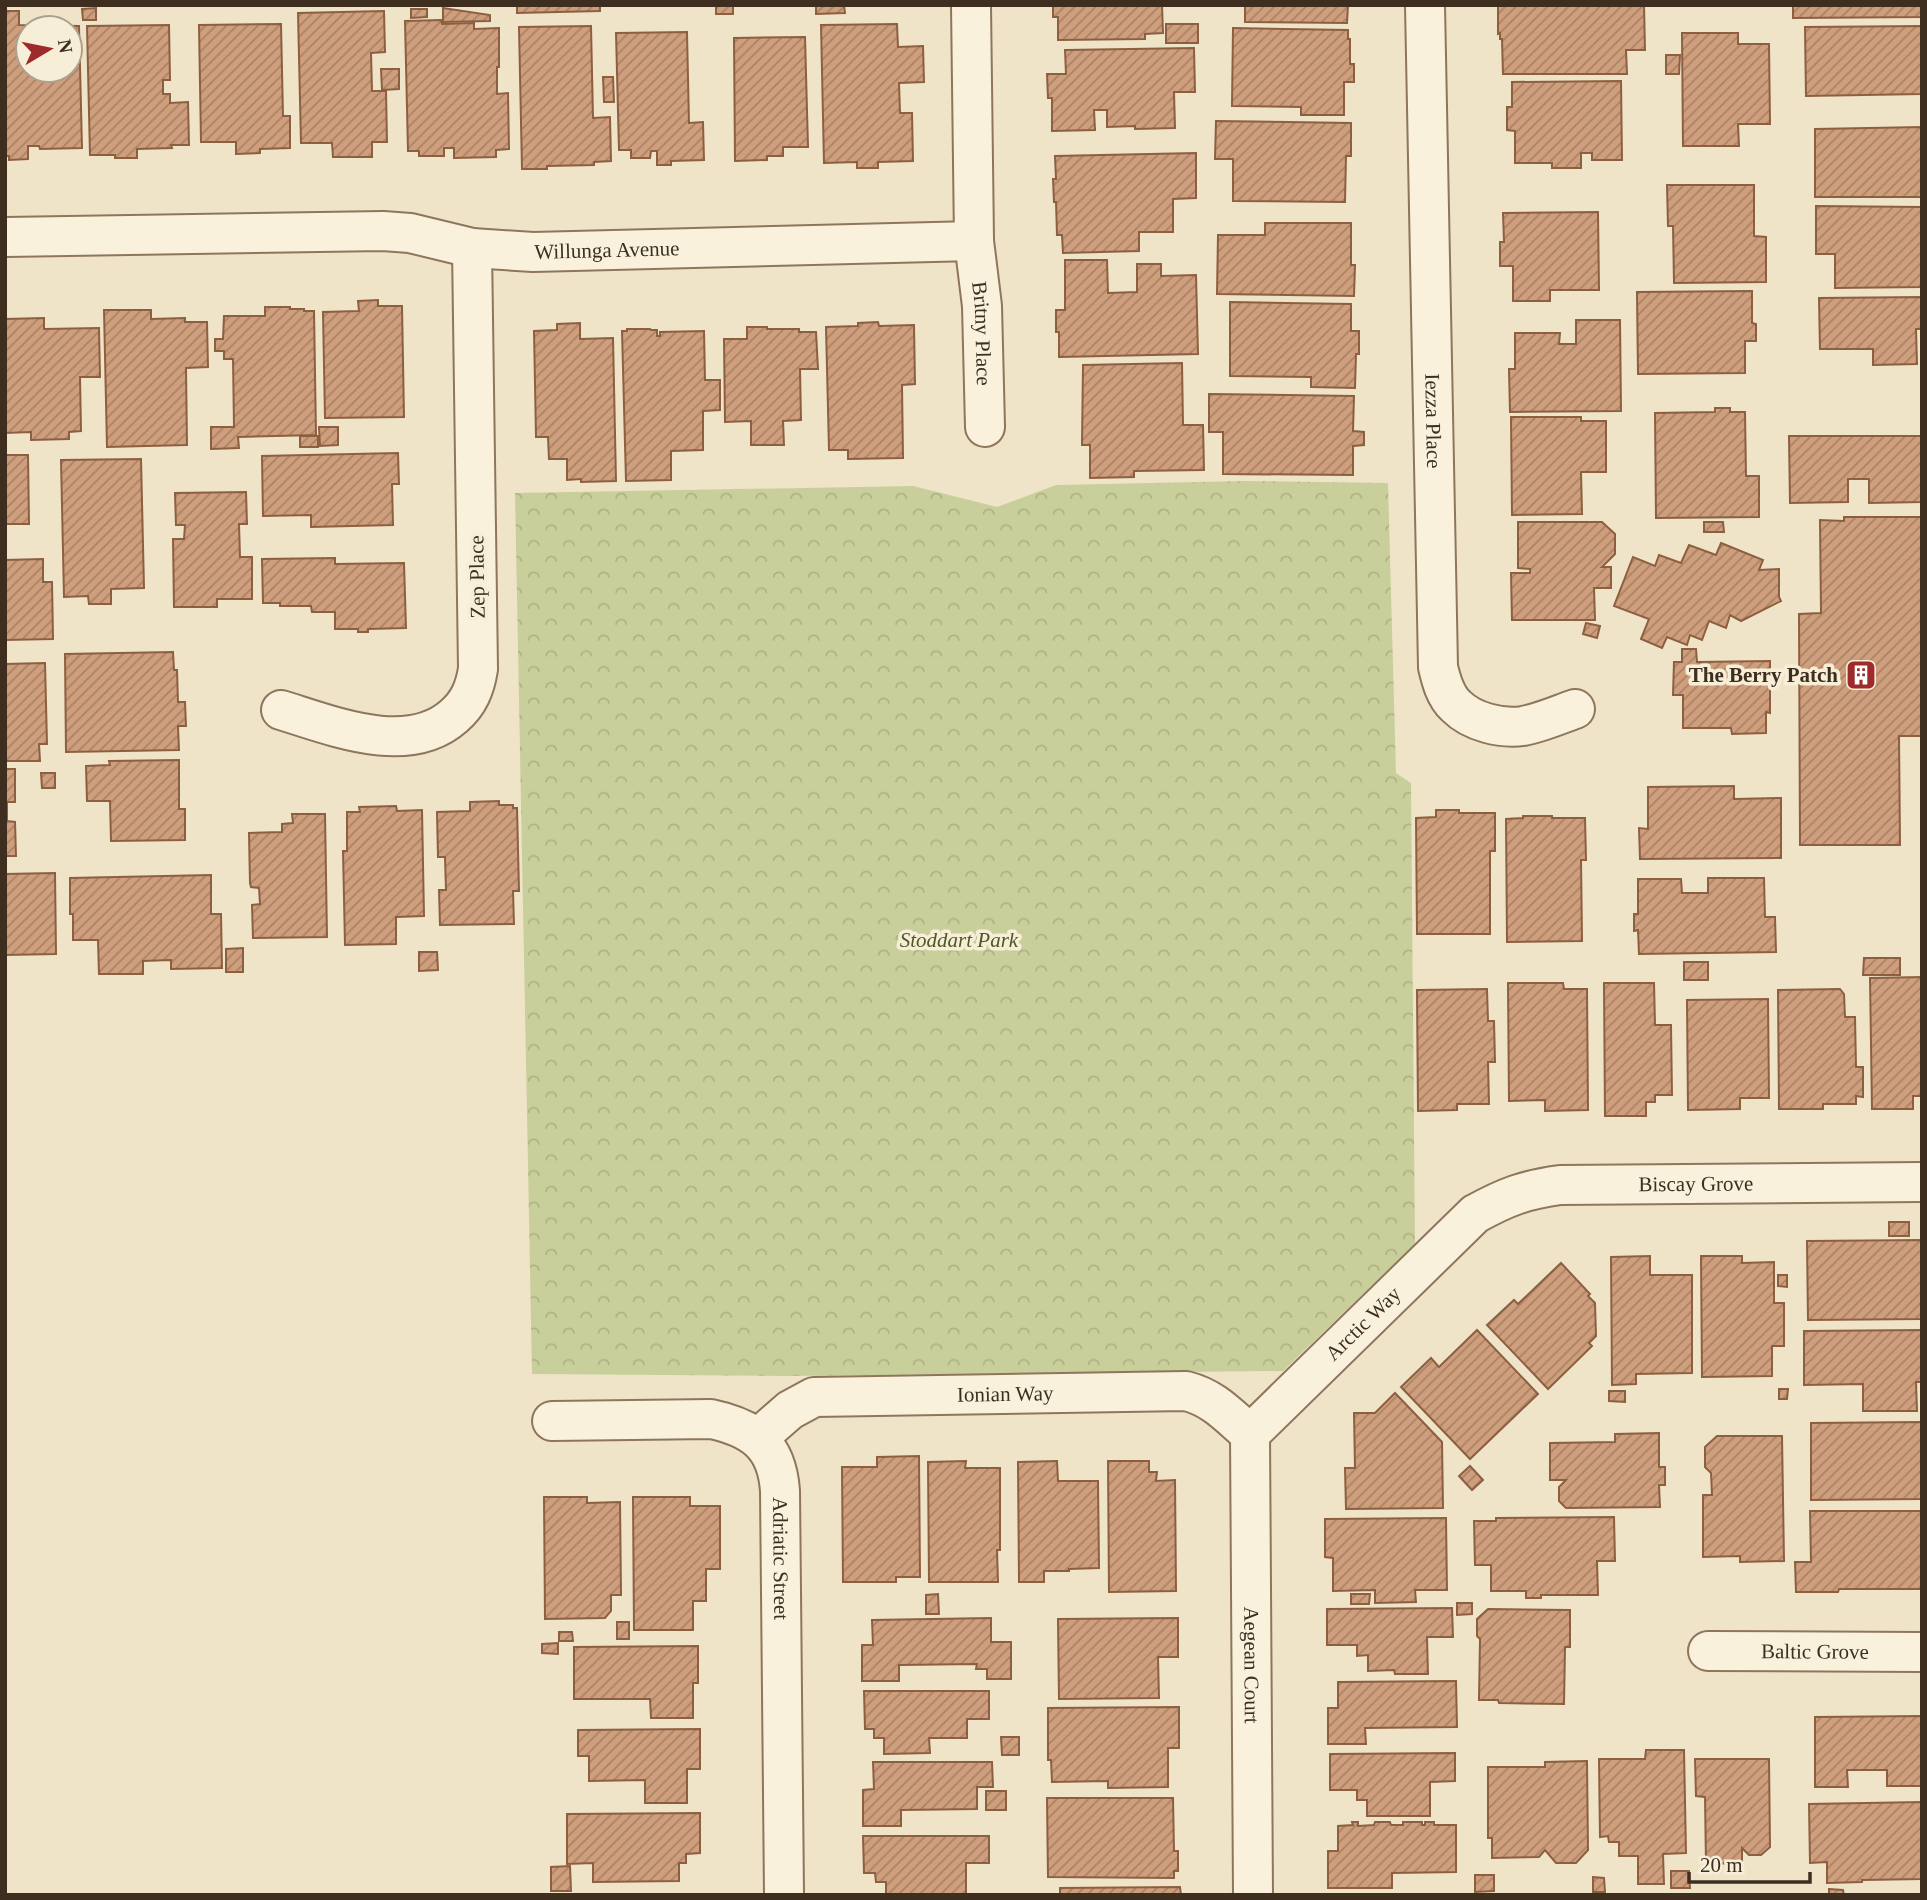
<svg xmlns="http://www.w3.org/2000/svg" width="1927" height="1900" font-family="'Times New Roman',serif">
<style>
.park{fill:url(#park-crowns)}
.building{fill:url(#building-hatch);stroke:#8d5f41;stroke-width:2;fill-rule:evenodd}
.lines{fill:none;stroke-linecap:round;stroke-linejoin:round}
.minor-casing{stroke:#8d765c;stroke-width:42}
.minor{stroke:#faf1dc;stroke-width:38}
.labels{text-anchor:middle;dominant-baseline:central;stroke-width:7;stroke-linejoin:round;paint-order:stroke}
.street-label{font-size:21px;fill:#3d2e20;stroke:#f7eed8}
.poi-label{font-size:21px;font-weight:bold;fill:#3d2e20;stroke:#f7eed8;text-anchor:end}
.park-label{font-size:21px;font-style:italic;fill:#4d5a26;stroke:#f7eed8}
</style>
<defs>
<pattern id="park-crowns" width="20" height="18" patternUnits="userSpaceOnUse" patternTransform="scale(1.75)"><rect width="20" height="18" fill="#c9cf9b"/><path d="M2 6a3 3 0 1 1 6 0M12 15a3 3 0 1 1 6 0" fill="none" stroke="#aeb285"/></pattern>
<pattern id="building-hatch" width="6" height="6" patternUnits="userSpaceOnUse" patternTransform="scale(1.75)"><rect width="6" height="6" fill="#cf9f7d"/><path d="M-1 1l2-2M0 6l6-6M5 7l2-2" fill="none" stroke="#a98266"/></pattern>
</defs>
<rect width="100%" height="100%" fill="#f0e4c8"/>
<!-- park -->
<polygon class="park" points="1246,481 1388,483 1396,773 1411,783 1415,1244 1283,1371 780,1376 532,1374 515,493 913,486 997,507 1056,485"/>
<!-- building -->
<g class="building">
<polygon points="517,5 600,5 600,11 517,13"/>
<rect x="716" y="5" width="17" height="9"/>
<polygon points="816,5 844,5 845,13 816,14"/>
<polygon points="1053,5 1162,5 1163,33 1145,34 1145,39 1058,40 1058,17 1053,17"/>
<polygon points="1245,5 1348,5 1347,23 1245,22"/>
<polygon points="1498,5 1644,5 1645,50 1626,50 1627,74 1503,74 1502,39 1500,39 1500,33 1498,34"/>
<polygon points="1793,5 1922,5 1922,17 1793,18"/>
<polygon points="96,8 96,20 83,20 82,9"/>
<polygon points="443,8 490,15 490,21 443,22"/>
<polygon points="411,9 427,9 427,17 411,18"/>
<path d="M5 11H19V25L79 26 82 148 40 149 39 146H28V159L9 160V156H5ZM28 28H70V70H28Z"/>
<polygon points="384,11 385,52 371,53 372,91 386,91 387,142 372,142 372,157 333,157 332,143 301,143 298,13"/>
<polygon points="441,20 442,24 474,23 474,29 499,28 499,67 497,67 497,94 508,93 509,149 496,150 496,157 454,158 454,148 444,148 444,156 419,156 419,151 408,151 405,21"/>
<polygon points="281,24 283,116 290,116 290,148 260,149 260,153 236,154 236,142 201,142 199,25"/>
<polygon points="897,24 898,47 923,46 924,82 899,83 900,113 912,113 913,161 878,162 878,168 857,168 857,162 824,163 821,25"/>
<rect x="1166" y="24" width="32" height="19"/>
<polygon points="169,25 170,80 163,80 163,94 170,94 170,103 188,102 189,145 171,145 172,148 137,149 137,158 115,158 115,155 90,155 87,26"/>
<polygon points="591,26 593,118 610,117 611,161 594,162 594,165 547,166 547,169 522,169 519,27"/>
<polygon points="1922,26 1922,94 1806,96 1805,27"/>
<polygon points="1233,28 1348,30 1348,39 1350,39 1350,64 1354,64 1354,82 1344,82 1344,115 1301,115 1301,107 1232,106"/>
<polygon points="687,32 689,123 703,122 704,160 671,161 671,165 657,165 657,151 651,151 650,158 631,158 631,150 619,150 616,33"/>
<polygon points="1682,33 1738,33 1738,44 1769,44 1770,124 1738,124 1739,146 1683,146"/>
<polygon points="805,37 808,147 783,147 783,156 767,156 767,160 735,161 734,38"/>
<polygon points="1194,48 1195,92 1174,92 1175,128 1135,129 1135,126 1107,127 1107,110 1094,110 1095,130 1052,131 1052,98 1048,98 1047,74 1066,74 1065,50"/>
<polygon points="1666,55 1680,55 1679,74 1666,74"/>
<polygon points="381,69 399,69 399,89 382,90"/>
<polygon points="603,77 613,77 614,102 604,102"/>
<polygon points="1621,81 1622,160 1592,160 1592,153 1581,153 1581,168 1552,168 1552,163 1515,163 1515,131 1507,130 1507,107 1512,107 1512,82"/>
<polygon points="1216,121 1351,123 1351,156 1346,156 1345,202 1233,201 1233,159 1215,159"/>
<polygon points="1922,127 1922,197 1815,197 1815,129"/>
<polygon points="1196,153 1196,198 1173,199 1173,232 1139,232 1139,251 1063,253 1062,235 1057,235 1056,202 1054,202 1053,179 1056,179 1055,156"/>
<polygon points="1667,185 1754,185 1754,236 1766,237 1766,282 1674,283 1673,226 1668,226"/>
<polygon points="1816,206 1922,207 1922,287 1835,288 1835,254 1816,254"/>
<polygon points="1598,212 1599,290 1550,290 1550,301 1513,301 1513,266 1500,266 1500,242 1504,242 1503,213"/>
<polygon points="1265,223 1351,223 1351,265 1355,265 1354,296 1217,294 1218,235 1265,235"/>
<polygon points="1065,260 1107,260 1108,293 1137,292 1137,264 1161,264 1161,276 1196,275 1198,354 1059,357 1059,332 1056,332 1056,310 1065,310"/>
<polygon points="1752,291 1752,323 1756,324 1756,341 1745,341 1745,373 1638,374 1637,292"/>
<polygon points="1922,297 1922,329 1916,329 1917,364 1873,365 1873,349 1820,349 1819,298"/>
<polygon points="378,300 378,306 402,306 404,417 325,418 323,312 359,311 358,301"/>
<polygon points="1230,302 1351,304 1351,331 1359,331 1359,354 1356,354 1355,388 1311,387 1311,377 1230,376"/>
<polygon points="265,307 290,307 290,309 304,309 304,311 314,311 316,435 238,437 239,448 211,449 211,427 234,427 233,359 224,359 224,351 215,351 215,339 223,339 224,316 265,316"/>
<polygon points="104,310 151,310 151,319 185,318 185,322 207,322 208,367 186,368 187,445 107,447"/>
<polygon points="44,318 44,329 99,328 100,377 80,377 81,431 69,432 69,439 31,440 31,432 5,433 5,319"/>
<polygon points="1576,320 1620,320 1621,411 1510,412 1509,369 1515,369 1515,333 1560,333 1559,344 1576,344"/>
<polygon points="878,322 879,326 914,325 915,384 902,385 903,458 848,459 848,450 829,450 826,327 858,326 858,323"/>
<polygon points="580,323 580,339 613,338 616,481 581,482 581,479 567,480 567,459 549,459 548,437 536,437 534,331 557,330 557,324"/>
<polygon points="747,327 767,327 767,329 799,329 799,332 816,332 818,369 800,369 801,420 783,421 784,445 751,445 751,421 725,422 724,339 747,339"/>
<polygon points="627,329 650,329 651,330 657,330 657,336 660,336 660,332 704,331 705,380 720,380 720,410 703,411 703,450 671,451 671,480 626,481 622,331 627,331"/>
<polygon points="1182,363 1183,425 1203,425 1204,470 1134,471 1134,477 1090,478 1090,445 1082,445 1083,365"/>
<polygon points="1209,394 1354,396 1353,431 1364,432 1364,445 1353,446 1353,475 1223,474 1223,432 1209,432"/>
<polygon points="1715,408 1730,408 1730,412 1745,412 1746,476 1759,476 1759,517 1656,518 1655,413 1715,412"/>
<polygon points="1511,417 1581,417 1581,421 1606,421 1606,472 1581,472 1582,514 1512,515"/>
<polygon points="319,427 338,427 338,445 320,446"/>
<rect x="300" y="436" width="18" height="11"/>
<polygon points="1789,436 1922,436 1922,502 1869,503 1869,479 1848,479 1848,502 1790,503"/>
<polygon points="398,453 399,484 392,484 393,525 311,527 311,515 263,516 262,456"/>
<polygon points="5,455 28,455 29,524 5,524"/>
<polygon points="141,459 144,588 111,589 111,604 89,604 88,596 64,597 61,460"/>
<polygon points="246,492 247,524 239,524 240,557 252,557 252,599 217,599 217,607 174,607 173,539 184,539 185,525 176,525 175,493"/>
<polygon points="1844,517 1922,517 1922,736 1899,736 1900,845 1800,845 1799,614 1821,613 1820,520 1844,521"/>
<polygon points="1518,522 1602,522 1615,534 1615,554 1602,567 1611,567 1611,588 1594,588 1595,620 1512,620 1511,573 1530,573 1530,569 1518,568"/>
<polygon points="1704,522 1723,522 1724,532 1704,532"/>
<polygon points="1721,543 1763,560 1759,570 1779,569 1779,597 1781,601 1741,621 1730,615 1726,628 1709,621 1702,640 1690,635 1687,645 1667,637 1662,648 1641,639 1649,619 1614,606 1633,557 1655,566 1659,555 1681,563 1689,545 1716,555"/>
<polygon points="335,558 335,564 404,563 406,628 368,629 368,632 358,632 358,629 335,629 335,612 312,612 311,606 280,606 280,603 263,603 262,559"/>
<polygon points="43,559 43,582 52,582 53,639 5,640 5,560"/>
<polygon points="1586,623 1600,626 1597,638 1583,634"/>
<polygon points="1682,649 1696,649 1697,662 1770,661 1770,713 1766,712 1766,733 1732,734 1731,728 1683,728 1683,695 1673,695 1674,662 1682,662"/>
<polygon points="173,652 174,670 177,670 178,702 185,702 186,726 178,726 179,750 66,752 65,654"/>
<polygon points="45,663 47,744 39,744 40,761 5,761 5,664"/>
<polygon points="179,760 179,809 185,809 185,840 111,841 110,801 87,801 86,766 110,765 109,761"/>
<polygon points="5,769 15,769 15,802 7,802 7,821 15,822 16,856 5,856"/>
<polygon points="41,773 55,773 55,788 42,788"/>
<polygon points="1734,786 1734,799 1781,798 1781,858 1640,859 1639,828 1648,829 1648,787"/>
<polygon points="499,801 499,805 513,805 513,808 517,808 519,891 513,891 514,924 440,925 439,890 446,890 445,857 438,857 437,812 470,811 470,802"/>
<polygon points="396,806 397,811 422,810 424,916 396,917 396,944 345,945 343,851 347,851 347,812 360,812 359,807"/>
<polygon points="1436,810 1459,810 1459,813 1495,813 1495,851 1490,851 1490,934 1417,934 1416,818 1436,817"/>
<polygon points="292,814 325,814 327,937 253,938 252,905 260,904 259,888 251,887 250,883 249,833 282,832 282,824 293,823"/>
<polygon points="1523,816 1552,816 1552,818 1585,818 1586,860 1581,860 1582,941 1507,942 1506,819 1523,818"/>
<polygon points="55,873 56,954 5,955 5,874"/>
<polygon points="211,875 211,914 221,914 222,968 171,969 171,960 143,961 143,974 99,974 98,940 73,940 73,914 70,914 70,878"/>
<polygon points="1708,878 1764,878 1765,917 1775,917 1776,952 1639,954 1638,930 1634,931 1634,914 1638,914 1638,879 1681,879 1682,893 1708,893"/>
<polygon points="243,948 243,972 226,972 226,949"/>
<polygon points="419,952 437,952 438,970 419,971"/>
<polygon points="1864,958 1900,958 1900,975 1863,975"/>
<rect x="1684" y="962" width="24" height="18"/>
<polygon points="1922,977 1922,1096 1913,1096 1913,1109 1872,1109 1870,978"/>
<polygon points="1508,983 1563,983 1564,989 1587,989 1588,1110 1545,1111 1545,1100 1509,1101"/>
<polygon points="1604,983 1654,983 1655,1025 1671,1025 1672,1095 1655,1095 1655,1102 1646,1102 1646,1116 1605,1116"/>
<polygon points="1487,989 1488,1021 1494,1021 1495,1062 1488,1062 1489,1104 1457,1104 1457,1110 1418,1111 1417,990"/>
<polygon points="1840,989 1844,994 1845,1017 1855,1017 1856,1067 1863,1067 1863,1097 1856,1096 1856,1104 1823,1104 1823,1109 1779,1109 1778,990"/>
<polygon points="1768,999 1769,1098 1740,1098 1740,1109 1688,1110 1687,1000"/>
<rect x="1889" y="1222" width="20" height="14"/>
<polygon points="1922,1240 1922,1319 1808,1320 1807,1241"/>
<polygon points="1650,1256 1650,1275 1692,1275 1692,1373 1636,1374 1636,1384 1612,1385 1611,1257"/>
<polygon points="1701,1256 1742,1256 1742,1263 1774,1262 1774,1303 1784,1303 1784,1346 1772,1346 1772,1376 1702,1377"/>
<polygon points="1561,1263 1590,1294 1588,1296 1595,1303 1596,1336 1589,1343 1592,1346 1548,1389 1487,1325 1514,1300 1518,1304"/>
<polygon points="1778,1275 1787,1275 1787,1287 1778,1286"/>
<polygon points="1477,1330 1538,1394 1470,1459 1401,1387 1431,1358 1439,1367"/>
<polygon points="1922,1330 1922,1382 1916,1382 1917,1411 1863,1411 1863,1384 1804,1385 1804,1331"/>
<polygon points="1779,1389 1788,1389 1787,1399 1779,1399"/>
<polygon points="1609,1391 1625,1391 1625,1402 1609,1401"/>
<polygon points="1395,1393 1442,1442 1443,1508 1346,1509 1345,1468 1355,1468 1354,1413 1375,1413"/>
<polygon points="1922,1422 1922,1499 1811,1500 1811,1423"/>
<polygon points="1659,1433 1659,1467 1665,1467 1665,1485 1659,1485 1660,1507 1566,1508 1559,1501 1559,1487 1566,1480 1550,1480 1550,1443 1615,1442 1615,1434"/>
<polygon points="1717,1436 1782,1436 1784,1561 1740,1562 1740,1556 1703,1557 1703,1495 1712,1495 1711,1473 1705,1467 1705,1447"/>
<polygon points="919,1456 920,1577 896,1577 896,1582 843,1582 842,1467 877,1467 877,1457"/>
<polygon points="966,1461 965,1468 1000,1468 1000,1550 997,1550 998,1582 929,1582 928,1462"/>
<polygon points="1057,1461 1058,1481 1098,1481 1099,1568 1069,1569 1069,1571 1044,1571 1044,1582 1019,1582 1018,1462"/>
<polygon points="1108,1461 1149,1461 1149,1472 1157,1472 1156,1481 1175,1480 1176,1591 1109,1592"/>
<polygon points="1470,1466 1483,1480 1472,1490 1459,1476"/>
<polygon points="544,1497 587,1497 587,1503 620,1502 621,1595 611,1595 611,1611 605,1618 545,1619"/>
<polygon points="633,1497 690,1497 690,1506 720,1506 720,1569 706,1569 706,1601 693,1601 693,1630 634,1630"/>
<polygon points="1810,1511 1922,1511 1922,1589 1839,1589 1838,1592 1796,1592 1795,1562 1811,1562"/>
<polygon points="1614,1517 1615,1561 1597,1561 1598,1595 1541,1595 1541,1598 1526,1598 1526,1591 1491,1591 1491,1565 1475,1565 1474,1521 1496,1521 1496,1518"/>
<polygon points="1446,1518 1447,1590 1415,1590 1416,1602 1375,1603 1375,1590 1333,1591 1333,1558 1325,1557 1325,1519"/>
<polygon points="938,1594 939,1614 926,1614 926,1595"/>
<polygon points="1351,1594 1370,1594 1369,1604 1351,1604"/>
<polygon points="1457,1603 1472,1603 1472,1614 1457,1615"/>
<polygon points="1452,1608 1453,1637 1427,1637 1428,1674 1395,1674 1394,1670 1368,1671 1368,1655 1357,1656 1357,1645 1327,1645 1327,1609"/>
<polygon points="1488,1609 1570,1610 1570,1647 1565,1647 1564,1704 1499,1703 1498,1700 1479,1700 1480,1639 1477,1636 1477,1619"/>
<polygon points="991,1618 991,1642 1011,1642 1011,1679 987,1679 987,1669 976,1669 977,1664 899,1665 899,1681 862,1681 862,1645 873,1645 872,1620"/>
<polygon points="1178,1618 1178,1657 1158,1657 1159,1698 1059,1699 1058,1619"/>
<rect x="617" y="1622" width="12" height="17"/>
<polygon points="559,1632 572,1632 573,1641 559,1641"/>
<polygon points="558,1643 558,1654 542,1653 542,1644"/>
<polygon points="698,1646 698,1683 693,1683 693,1718 651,1718 650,1699 574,1699 574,1647"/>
<polygon points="1456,1681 1457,1727 1365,1728 1366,1744 1328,1744 1328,1708 1338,1708 1338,1682"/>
<polygon points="864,1691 989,1691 989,1719 967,1719 967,1738 929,1738 930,1753 884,1754 884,1738 874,1738 874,1729 865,1729"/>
<polygon points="1179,1707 1179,1748 1168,1748 1168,1787 1108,1788 1108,1781 1052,1782 1051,1760 1048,1760 1048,1708"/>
<polygon points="1922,1716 1922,1786 1887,1786 1887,1770 1847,1770 1848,1787 1815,1787 1815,1717"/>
<polygon points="700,1729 700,1769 687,1769 687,1803 645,1803 645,1780 589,1781 589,1756 578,1756 578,1730"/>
<polygon points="1001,1737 1019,1737 1019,1755 1002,1755"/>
<polygon points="1646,1750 1684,1750 1686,1853 1663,1854 1664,1884 1638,1884 1638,1856 1619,1856 1619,1842 1609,1842 1608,1836 1600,1837 1599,1759 1645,1759"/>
<polygon points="1455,1753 1455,1781 1430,1782 1430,1816 1367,1816 1367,1800 1357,1800 1357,1790 1330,1790 1330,1754"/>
<polygon points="1695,1759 1769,1759 1770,1847 1761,1855 1749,1855 1742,1848 1742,1863 1706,1864 1705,1797 1696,1796"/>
<polygon points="1587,1761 1588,1850 1576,1863 1556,1863 1545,1850 1539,1857 1492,1858 1492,1838 1488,1838 1488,1767 1545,1767 1545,1762"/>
<polygon points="873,1762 992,1762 993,1787 977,1787 977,1809 901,1810 901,1826 863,1826 863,1790 874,1789"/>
<rect x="986" y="1791" width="20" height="19"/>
<polygon points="1047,1798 1173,1798 1174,1851 1178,1851 1178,1871 1174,1871 1174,1878 1048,1877"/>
<polygon points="1922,1802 1922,1879 1862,1880 1862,1882 1827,1883 1827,1862 1810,1863 1809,1804"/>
<polygon points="700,1813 700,1853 686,1854 686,1863 679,1863 679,1881 593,1882 593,1863 567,1864 567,1814"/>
<polygon points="1352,1822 1358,1822 1358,1826 1374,1825 1375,1822 1390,1822 1391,1825 1403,1825 1403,1822 1422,1822 1422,1825 1425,1825 1425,1822 1434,1822 1434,1825 1456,1825 1456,1872 1392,1873 1392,1888 1328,1888 1328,1851 1338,1851 1338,1826 1353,1825"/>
<polygon points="863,1836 989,1836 989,1863 966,1863 966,1895 886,1895 886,1882 876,1882 875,1873 864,1873"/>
<polygon points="570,1866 571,1891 551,1891 551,1867"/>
<polygon points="1671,1871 1689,1871 1690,1888 1671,1888"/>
<polygon points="1475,1875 1494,1875 1494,1891 1475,1892"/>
<polygon points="1593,1877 1604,1878 1605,1892 1593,1892"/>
<polygon points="1180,1887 1181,1895 1060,1895 1060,1888"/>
<polygon points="1829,1889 1843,1890 1844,1895 1829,1895"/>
</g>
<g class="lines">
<!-- minor casing -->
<g class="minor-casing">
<g id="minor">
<path id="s1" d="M971 5 974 241 982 306 985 427"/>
<path id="s2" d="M1425 5 1438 667C1441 680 1445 696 1456 706 1472 722 1501 729 1523 726 1540 723 1558 715 1575 709"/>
<path id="s3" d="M5 237 383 231 410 233 472 248 533 252 974 241"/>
<path d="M281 710C333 726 408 757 454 716 469 703 475 688 478 669L472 248"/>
<path id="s4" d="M552 1421 711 1419C753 1428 777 1445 780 1491L784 1895"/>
<path id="s5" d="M1250 1434 1475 1214C1506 1197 1524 1190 1560 1185L1922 1182"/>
<path id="s6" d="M1250 1434 1253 1895"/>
<path id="s7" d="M758 1438 790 1410 814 1397 1186 1391C1214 1398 1229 1416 1250 1434"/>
<path id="s8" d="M1708 1651 1922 1652"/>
</g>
</g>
<!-- minor -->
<use href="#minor" class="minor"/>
</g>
<!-- icons -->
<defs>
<g id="building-square" transform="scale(1.575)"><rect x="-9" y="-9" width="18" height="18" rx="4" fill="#9e2a2b" stroke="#f7eed8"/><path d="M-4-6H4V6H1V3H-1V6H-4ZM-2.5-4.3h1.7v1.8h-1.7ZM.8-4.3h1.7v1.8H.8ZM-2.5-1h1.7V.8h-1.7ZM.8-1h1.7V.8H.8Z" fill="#fff"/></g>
</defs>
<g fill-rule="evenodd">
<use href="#building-square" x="1861" y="675"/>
</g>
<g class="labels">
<!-- street labels -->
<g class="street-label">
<text stroke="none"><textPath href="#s3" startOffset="604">Willunga Avenue</textPath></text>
<text stroke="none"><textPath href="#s1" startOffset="329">Britny Place</textPath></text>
<text stroke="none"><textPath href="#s2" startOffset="416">Iezza Place</textPath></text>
<text transform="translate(477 577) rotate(-91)">Zep Place</text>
<text stroke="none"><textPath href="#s5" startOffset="541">Biscay Grove</textPath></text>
<text stroke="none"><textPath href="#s5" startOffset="158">Arctic Way</textPath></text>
<text stroke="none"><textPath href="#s7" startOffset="261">Ionian Way</textPath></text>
<text stroke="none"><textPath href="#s4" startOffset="336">Adriatic Street</textPath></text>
<text stroke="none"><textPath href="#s8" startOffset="107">Baltic Grove</textPath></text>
<text stroke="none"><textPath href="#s6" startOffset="231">Aegean Court</textPath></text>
</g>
<!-- poi labels -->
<g class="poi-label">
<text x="1838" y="675">The Berry Patch</text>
</g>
<!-- park labels -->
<g class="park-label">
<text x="959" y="940">Stoddart Park</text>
</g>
</g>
<!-- border -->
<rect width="1927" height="1900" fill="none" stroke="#3d2e20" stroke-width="14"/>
<!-- north arrow -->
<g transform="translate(49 49) rotate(80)"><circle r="33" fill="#f7eed8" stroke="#ada18e" stroke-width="2"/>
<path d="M0-5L12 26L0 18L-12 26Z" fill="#9e2a2b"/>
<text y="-10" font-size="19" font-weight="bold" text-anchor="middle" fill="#3d2e20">N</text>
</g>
<!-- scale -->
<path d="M1689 1872v10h121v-10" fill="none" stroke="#3d2e20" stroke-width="3.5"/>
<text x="1700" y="1872" font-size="21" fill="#3d2e20" stroke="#f7eed8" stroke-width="5" paint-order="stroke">20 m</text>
</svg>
